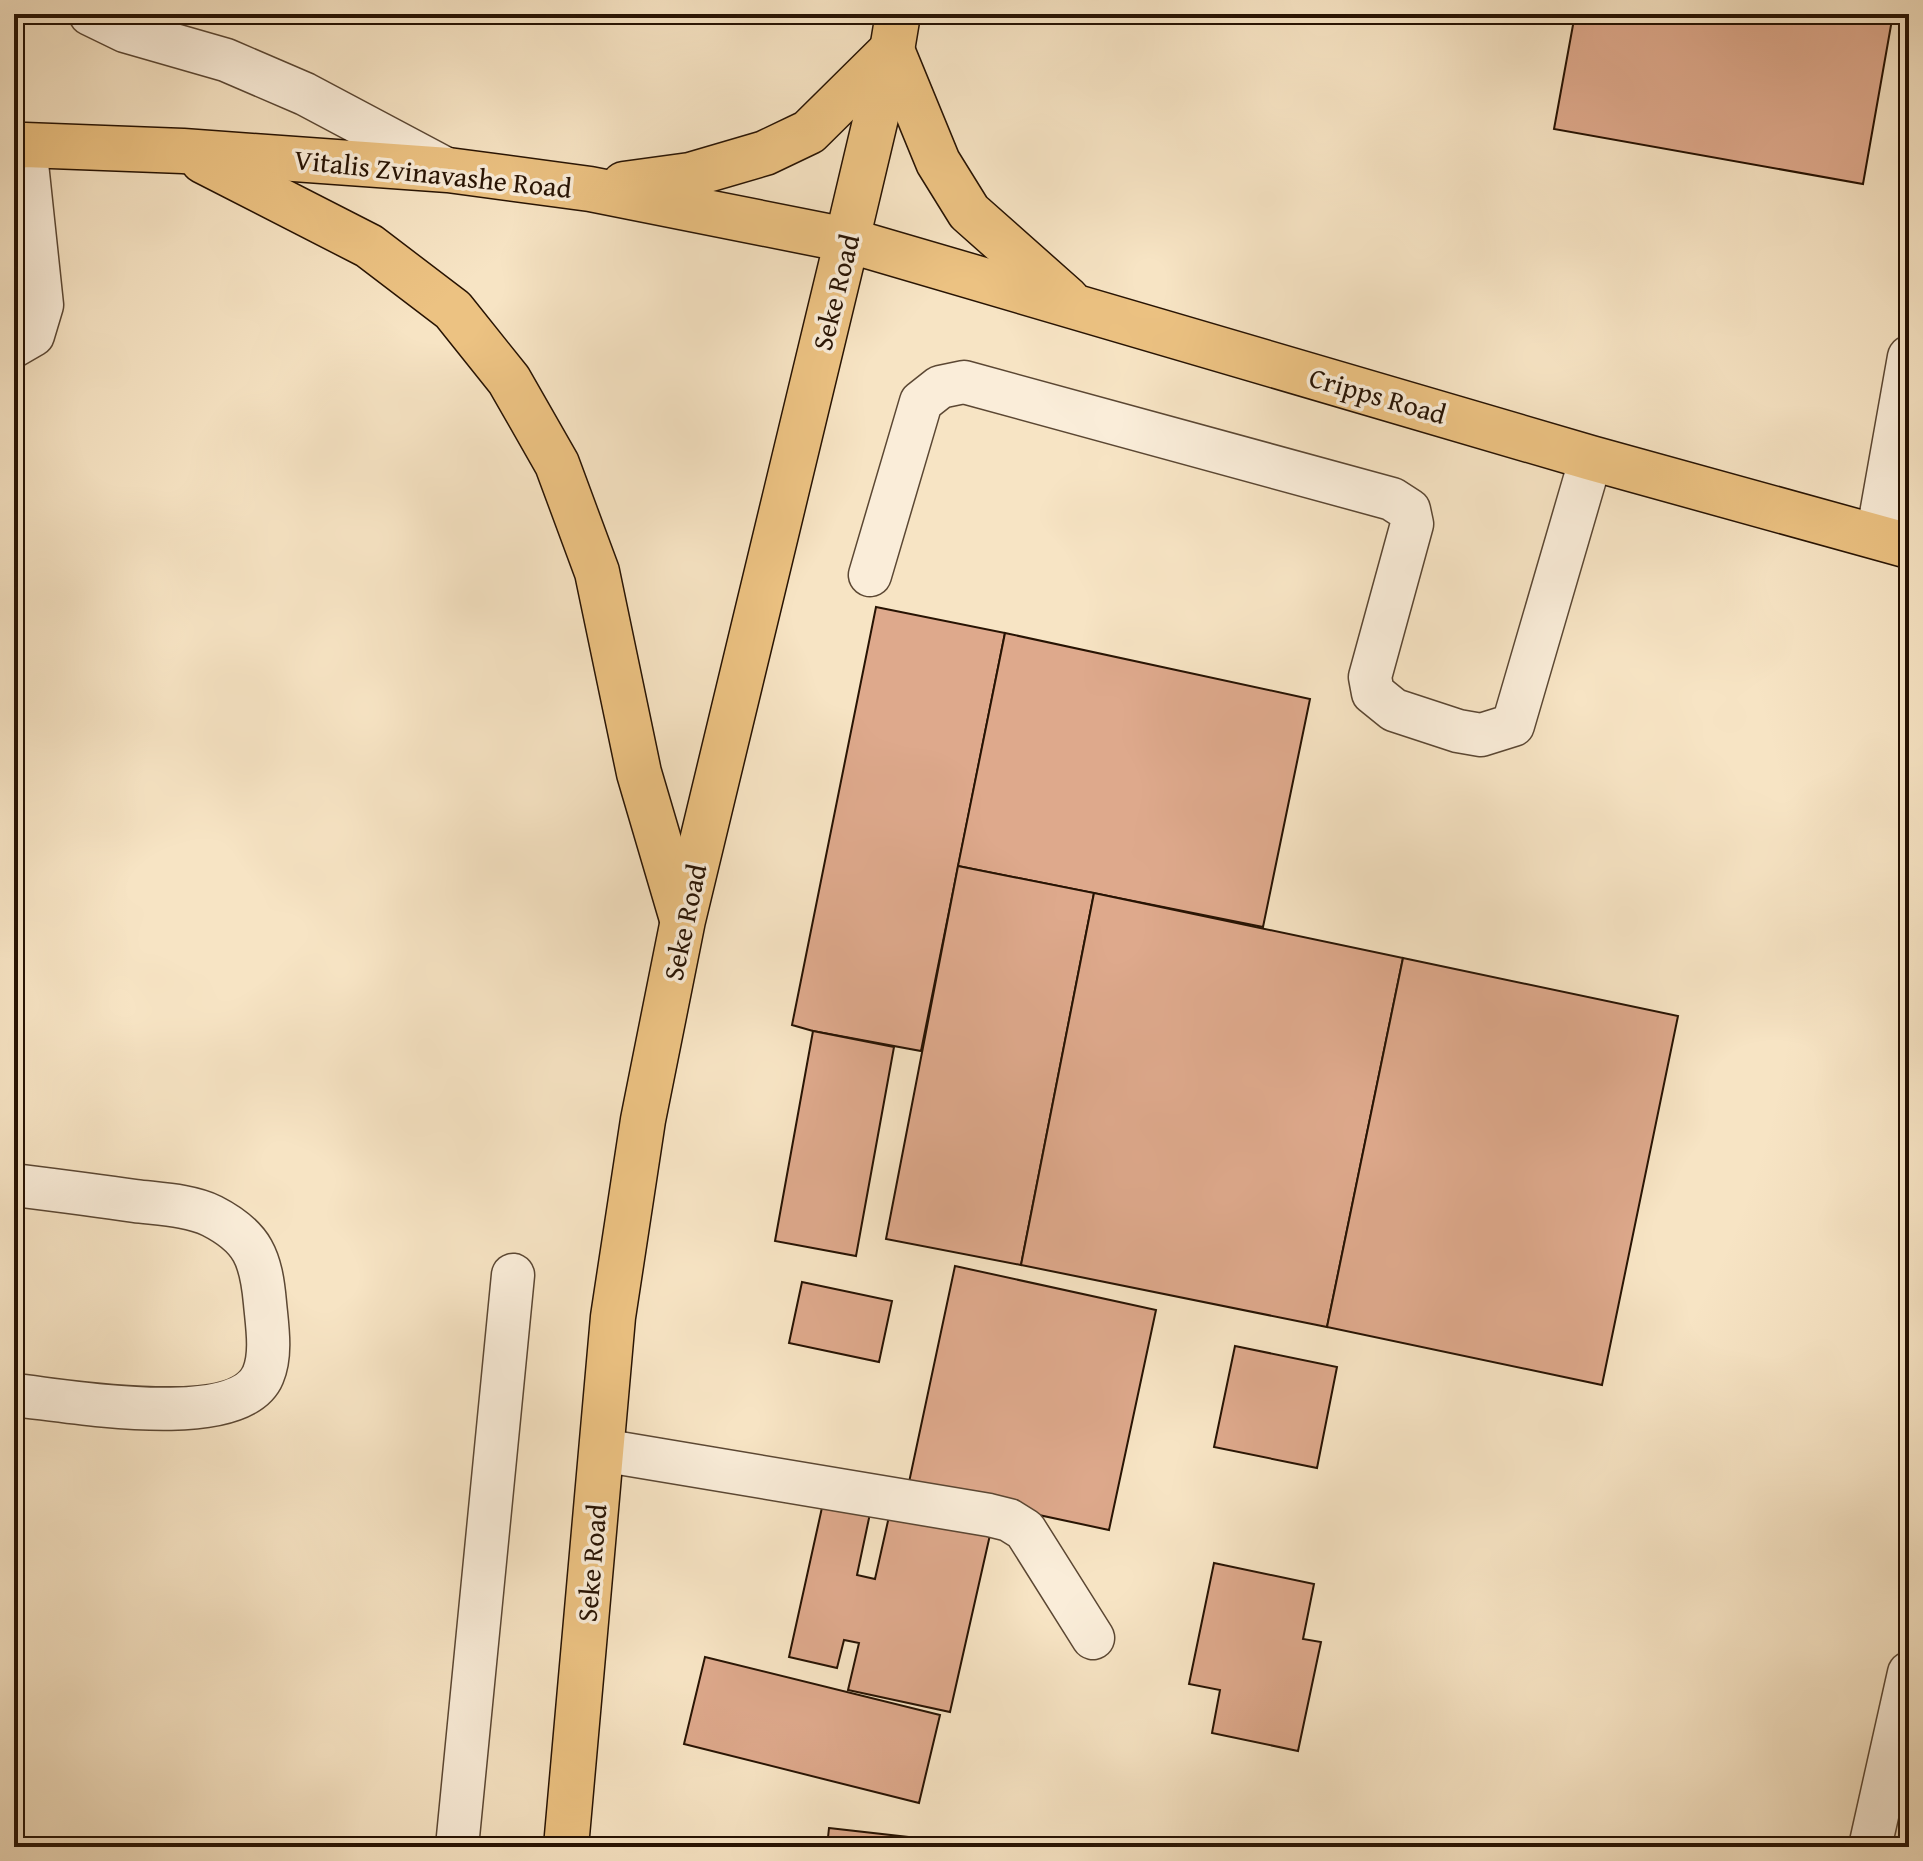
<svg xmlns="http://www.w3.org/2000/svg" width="1923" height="1861" font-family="'Gentium Book Plus',serif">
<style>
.building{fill:#dea98c;stroke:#271303;stroke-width:2}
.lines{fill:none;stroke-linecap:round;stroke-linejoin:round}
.minor-casing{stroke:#5b4733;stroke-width:45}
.major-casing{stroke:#271303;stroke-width:47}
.minor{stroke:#faedd9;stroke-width:42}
.major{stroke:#ecc282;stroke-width:44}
.labels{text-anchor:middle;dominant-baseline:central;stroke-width:7;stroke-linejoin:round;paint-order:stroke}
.street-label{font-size:28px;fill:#271303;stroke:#faedd9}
</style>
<rect width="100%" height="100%" fill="#f7e4c4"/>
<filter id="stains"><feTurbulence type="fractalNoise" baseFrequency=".0025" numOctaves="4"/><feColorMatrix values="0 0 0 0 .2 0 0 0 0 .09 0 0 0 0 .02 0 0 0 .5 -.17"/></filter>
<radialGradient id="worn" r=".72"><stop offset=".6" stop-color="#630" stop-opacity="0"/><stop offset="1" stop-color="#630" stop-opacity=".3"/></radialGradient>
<!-- building -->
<g class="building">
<polygon points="1575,14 1893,14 1863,184 1554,129"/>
<polygon points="876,607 1005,633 921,1051 813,1031 792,1025"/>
<polygon points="1005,633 1310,699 1263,927 958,866"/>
<polygon points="958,866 1094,893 1021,1265 886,1239"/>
<polygon points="1094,893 1403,958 1327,1327 1021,1265"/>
<polygon points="1403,958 1678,1016 1602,1385 1327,1327"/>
<polygon points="813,1031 894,1047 856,1256 775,1241"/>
<polygon points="955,1266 1156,1310 1109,1530 908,1487"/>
<polygon points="802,1282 892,1301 879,1362 789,1343"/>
<polygon points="1235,1346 1337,1367 1317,1468 1214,1447"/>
<polygon points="825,1494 872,1504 857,1575 875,1579 892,1503 992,1526 950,1712 848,1690 859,1643 844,1640 837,1668 789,1657"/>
<polygon points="1214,1563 1314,1584 1303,1639 1321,1642 1298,1751 1212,1733 1220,1690 1189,1684"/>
<polygon points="705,1657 940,1715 919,1803 684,1744"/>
<polygon points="829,1828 961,1843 961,1847 827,1847"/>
</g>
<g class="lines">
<!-- minor casing -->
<g class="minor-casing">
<g id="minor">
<polyline points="90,14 125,31 226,60 305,94 448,170"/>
<polyline points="14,346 33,335 42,305 25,145"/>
<polyline points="1877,537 1909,357"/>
<polyline points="870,575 921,402 940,387 964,382 1392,499 1409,510 1412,524 1370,677 1373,693 1394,710 1458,731 1481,735 1513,725 1591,458"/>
<path d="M14 1185C54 1190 94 1195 135 1201 158 1204 190 1205 212 1216 253 1237 261 1258 265 1303 267 1325 272 1354 263 1375 239 1433 65 1400 14 1395"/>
<polyline points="601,1450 989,1515 1009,1520 1025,1530 1093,1638"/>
<polyline points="457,1847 513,1275"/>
<polyline points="1870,1847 1909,1673"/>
</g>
</g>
<!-- major casing -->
<g class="major-casing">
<g id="major">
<polyline points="892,50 938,162 969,212 1067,299"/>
<polyline points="14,147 25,145 183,151 448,170 590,189 847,240 1591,458 1909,546"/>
<polyline points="203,161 369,246 453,310 509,380 557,464 597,572 639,773 682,919"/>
<polyline points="624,184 690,175 765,153 809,132 892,50"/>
<polyline points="566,1847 613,1317 643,1120 683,920 847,240 892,50 898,14"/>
</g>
</g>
<!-- minor -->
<use href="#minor" class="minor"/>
<!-- major -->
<use href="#major" class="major"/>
</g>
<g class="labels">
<!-- street labels -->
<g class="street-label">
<text transform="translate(433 173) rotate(6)">Vitalis Zvinavashe Road</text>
<text transform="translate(835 292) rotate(-76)">Seke Road</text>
<text transform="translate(1378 395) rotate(16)">Cripps Road</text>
<text transform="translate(684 922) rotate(-78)">Seke Road</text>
<text transform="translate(591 1563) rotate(-85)">Seke Road</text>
</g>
</g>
<!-- margin -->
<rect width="1923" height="1861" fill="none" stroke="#f7e4c4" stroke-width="48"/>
<rect x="16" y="16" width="1891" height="1829" fill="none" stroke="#271303" stroke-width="4"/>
<rect x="24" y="24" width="1875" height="1813" fill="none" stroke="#271303" stroke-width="2"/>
<rect width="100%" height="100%" filter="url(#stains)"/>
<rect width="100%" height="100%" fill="url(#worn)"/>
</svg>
